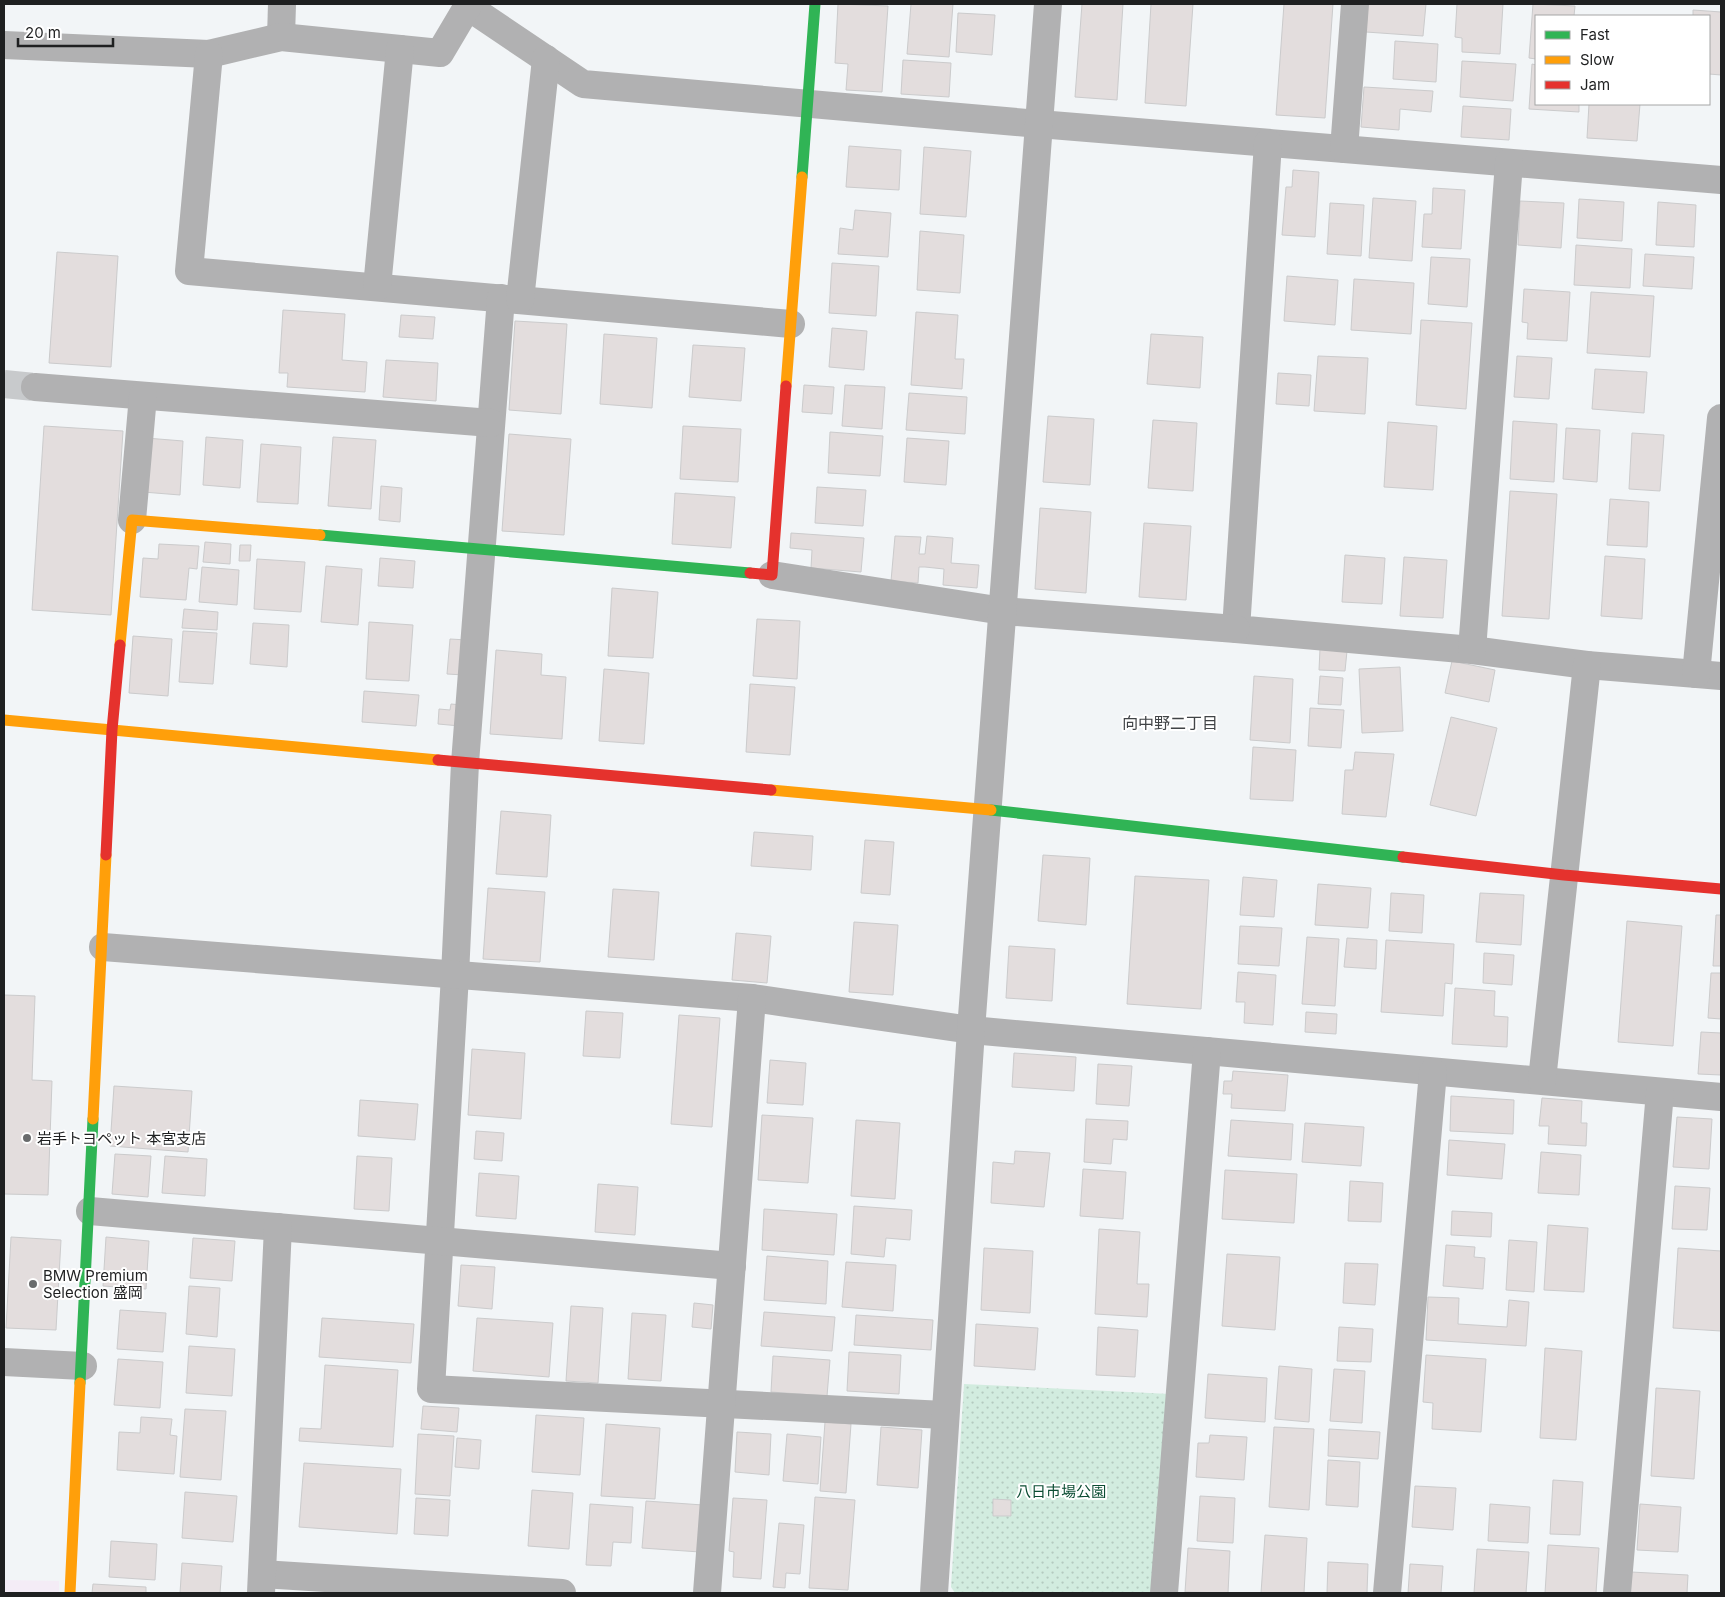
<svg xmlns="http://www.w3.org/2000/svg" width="1725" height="1597" font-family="Inter,'Noto Sans JP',sans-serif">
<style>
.commercial{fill:#f4ecf6}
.park{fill:url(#park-dots)}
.building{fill:#e3dddd;stroke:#cbcbcc}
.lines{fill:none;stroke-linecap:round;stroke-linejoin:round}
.street-tunnel{stroke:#c8cacc;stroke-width:28;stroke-dasharray:28 14;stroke-linecap:butt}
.street{stroke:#b1b1b2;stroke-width:28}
.fast{stroke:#30b455;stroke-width:11}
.slow{stroke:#ff9f0a;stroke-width:11}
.jam{stroke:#e5322d;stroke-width:11}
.poi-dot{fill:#696b6c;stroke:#fff;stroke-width:2}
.labels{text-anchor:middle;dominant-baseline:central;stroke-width:4;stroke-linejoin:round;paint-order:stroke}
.poi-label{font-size:15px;fill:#1f2021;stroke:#fff;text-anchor:start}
.park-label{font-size:15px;fill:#0b4d33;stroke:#fff}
.neighbourhood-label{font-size:16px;fill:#414447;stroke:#fff}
</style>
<defs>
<pattern id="park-dots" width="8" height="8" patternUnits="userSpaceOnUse" patternTransform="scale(1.25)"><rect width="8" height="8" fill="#d2ecdf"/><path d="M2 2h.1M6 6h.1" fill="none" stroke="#b4cabf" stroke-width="1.8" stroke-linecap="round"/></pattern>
</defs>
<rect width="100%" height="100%" fill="#f2f5f7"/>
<!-- commercial -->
<polygon class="commercial" points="4,1580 59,1581 59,1593 4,1593"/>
<!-- park -->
<polygon class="park" points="964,1384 1170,1394 1158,1593 955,1593 951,1587"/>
<!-- building -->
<g class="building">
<polygon points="838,4 888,6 882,92 846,90 848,64 835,63"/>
<polygon points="911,4 953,4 949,57 907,54"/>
<polygon points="1082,4 1123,4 1117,100 1075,97"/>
<polygon points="1151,4 1193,4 1186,106 1145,103"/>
<polygon points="1284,4 1333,4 1325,118 1276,115"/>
<polygon points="1368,4 1426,4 1423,36 1366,32"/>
<polygon points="1457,4 1503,4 1500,54 1462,52 1462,38 1455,37"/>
<polygon points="1533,4 1575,6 1574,16 1536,16 1536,59 1529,58"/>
<polygon points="1693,10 1721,12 1721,75 1709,74 1709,16 1693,16"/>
<polygon points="958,13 995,15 992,55 956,52"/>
<polygon points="1395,41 1438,44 1436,82 1393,79"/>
<polygon points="903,60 951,63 949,97 901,94"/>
<polygon points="1462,61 1516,64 1513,101 1460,97"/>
<polygon points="1532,64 1536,65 1536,104 1579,104 1579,112 1529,109"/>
<polygon points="1364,87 1433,91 1431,112 1400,109 1399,130 1361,127"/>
<polygon points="1589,104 1640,104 1637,141 1587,138"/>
<polygon points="1463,106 1511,109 1509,140 1461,137"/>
<polygon points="849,146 901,150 899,190 846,187"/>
<polygon points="924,147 971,151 966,217 920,214"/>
<polygon points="1293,170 1319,172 1315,237 1282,235 1286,187 1292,187"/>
<polygon points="1433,188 1465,190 1461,249 1422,247 1424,214 1432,214"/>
<polygon points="1373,198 1416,201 1412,261 1369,258"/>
<polygon points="1579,199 1624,202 1622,241 1577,238"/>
<polygon points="1520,201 1564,203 1561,248 1518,245"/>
<polygon points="1658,202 1696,205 1694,247 1656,245"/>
<polygon points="1330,203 1364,205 1361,256 1327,254"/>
<polygon points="855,210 891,213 888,257 838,254 840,228 853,230"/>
<polygon points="920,231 964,235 960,293 917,290"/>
<polygon points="1576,245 1632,249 1630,288 1574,285"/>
<polygon points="57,252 118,256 111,367 49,363"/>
<polygon points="1645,254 1694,257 1692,289 1643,286"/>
<polygon points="1431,257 1470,259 1467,307 1428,304"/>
<polygon points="832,263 879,266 876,316 829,313"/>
<polygon points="1287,276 1338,280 1335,325 1284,321"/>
<polygon points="1354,279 1414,283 1411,334 1351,330"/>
<polygon points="1524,289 1570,292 1567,341 1527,339 1528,323 1522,322"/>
<polygon points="1591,292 1654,296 1650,357 1587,353"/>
<polygon points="283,310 345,314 342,360 367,362 365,392 287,387 288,373 279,373"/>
<polygon points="916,312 958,315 955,359 964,359 962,389 911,385"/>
<polygon points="401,315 435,317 433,339 399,337"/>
<polygon points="1421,320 1472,323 1466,409 1416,405"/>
<polygon points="515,321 567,324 561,414 509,410"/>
<polygon points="832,328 867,331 864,370 829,367"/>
<polygon points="604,334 657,338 652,408 600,404"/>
<polygon points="1151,334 1203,337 1200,388 1147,384"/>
<polygon points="693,345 745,348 741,401 689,397"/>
<polygon points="1318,356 1368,358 1365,414 1314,411"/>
<polygon points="1517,356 1552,358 1549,399 1514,397"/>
<polygon points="386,360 438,363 436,401 383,397"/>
<polygon points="1595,369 1647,372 1644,413 1592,409"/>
<polygon points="1278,373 1311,375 1309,406 1276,404"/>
<polygon points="804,385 834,387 832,414 802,412"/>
<polygon points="845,385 885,387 882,429 842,426"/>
<polygon points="909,393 967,397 965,434 906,430"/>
<polygon points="1048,416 1094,419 1090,485 1043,482"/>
<polygon points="1153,420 1197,423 1193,491 1148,488"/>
<polygon points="1513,421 1557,424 1554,482 1510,479"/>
<polygon points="1388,422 1437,426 1433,490 1384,487"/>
<polygon points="44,426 123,431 111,615 32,610"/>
<polygon points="683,426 741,429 738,482 680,479"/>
<polygon points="1566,428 1600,430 1597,482 1563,479"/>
<polygon points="830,432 883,436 880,476 828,473"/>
<polygon points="1632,433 1664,435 1660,491 1629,489"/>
<polygon points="509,434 571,439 564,535 502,531"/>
<polygon points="206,437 243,440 240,488 203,485"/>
<polygon points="333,437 376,440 371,509 328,506"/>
<polygon points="146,438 183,441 180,495 143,492"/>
<polygon points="907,438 949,441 946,485 904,482"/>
<polygon points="261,444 301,447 298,504 257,502"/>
<polygon points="381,486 402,488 400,522 379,520"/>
<polygon points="817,487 866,490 863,526 815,523"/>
<polygon points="1510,491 1557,494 1549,619 1502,616"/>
<polygon points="675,493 735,497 731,548 672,544"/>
<polygon points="1610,499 1649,502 1647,547 1607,545"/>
<polygon points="1040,508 1091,512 1086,593 1035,589"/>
<polygon points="1144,523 1191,526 1186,600 1139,597"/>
<polygon points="791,533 864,538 861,572 811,568 812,550 790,548"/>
<polygon points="895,536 921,537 919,554 925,554 927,536 953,538 951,563 979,565 977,588 943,585 944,569 925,567 919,567 918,583 891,581"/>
<polygon points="205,542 231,544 230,564 203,562"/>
<polygon points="159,544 199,546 197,569 189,568 186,600 140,597 143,558 158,559"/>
<polygon points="240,545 251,545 250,561 239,561"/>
<polygon points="1345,555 1385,558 1382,604 1342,602"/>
<polygon points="1605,556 1645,559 1642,619 1601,616"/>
<polygon points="1404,557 1447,560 1443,618 1400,616"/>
<polygon points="380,558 415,561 413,588 378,586"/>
<polygon points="257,559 305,562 301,612 254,609"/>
<polygon points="326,566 362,569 358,625 321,622"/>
<polygon points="202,567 239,570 237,605 199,602"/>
<polygon points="612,588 658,592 653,658 608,656"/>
<polygon points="184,609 218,612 217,630 182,628"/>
<polygon points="757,619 800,621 797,679 753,676"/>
<polygon points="369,622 413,625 409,681 366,679"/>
<polygon points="253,623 289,625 287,667 250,664"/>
<polygon points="183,631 217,633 213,684 179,682"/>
<polygon points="133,636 172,639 168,696 129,693"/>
<polygon points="450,639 467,640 464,675 447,674"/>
<polygon points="1320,649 1347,651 1345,671 1319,670"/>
<polygon points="496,650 542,654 541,675 566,677 562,739 490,734"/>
<polygon points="1452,661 1495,670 1489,702 1445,693"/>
<polygon points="1400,667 1403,731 1362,733 1359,669"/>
<polygon points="604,669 649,673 644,744 599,741"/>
<polygon points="1254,676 1293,679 1290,743 1250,740"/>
<polygon points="1320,676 1343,678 1341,705 1318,704"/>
<polygon points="750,684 795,687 790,755 746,752"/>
<polygon points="364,691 419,695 416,726 362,722"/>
<polygon points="451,704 462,705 460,726 438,724 439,709 450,710"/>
<polygon points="1310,708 1344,710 1341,748 1308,746"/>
<polygon points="1451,717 1497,728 1476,816 1430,805"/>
<polygon points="1253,747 1296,750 1293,801 1250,799"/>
<polygon points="1355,752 1394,754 1386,817 1342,814 1345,770 1353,770"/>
<polygon points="501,811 551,815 547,877 496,874"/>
<polygon points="754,832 813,836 811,870 751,866"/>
<polygon points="865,840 894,842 890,895 861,893"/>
<polygon points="1043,855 1090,858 1086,925 1038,921"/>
<polygon points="1135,876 1209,880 1201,1009 1127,1004"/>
<polygon points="1243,877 1277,880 1274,917 1240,915"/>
<polygon points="1318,884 1371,888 1368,928 1315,925"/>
<polygon points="488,888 545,892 540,962 483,959"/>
<polygon points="613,889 659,892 654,960 608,957"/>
<polygon points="1391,893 1424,895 1422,933 1389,931"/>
<polygon points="1480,893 1524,895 1521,945 1476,942"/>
<polygon points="1716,915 1721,915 1721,966 1713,966"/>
<polygon points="1627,921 1682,926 1673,1046 1618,1042"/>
<polygon points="854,922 898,925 893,995 849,992"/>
<polygon points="1240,926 1282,928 1279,966 1238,964"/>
<polygon points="736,933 771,936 767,983 732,980"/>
<polygon points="1307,937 1339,939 1335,1006 1302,1004"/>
<polygon points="1347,938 1377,940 1376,969 1344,967"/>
<polygon points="1386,940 1454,944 1452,984 1445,983 1443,1016 1381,1012"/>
<polygon points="1009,946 1055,949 1052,1001 1006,998"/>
<polygon points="1484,953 1514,955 1512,985 1483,983"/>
<polygon points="1238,972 1276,975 1273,1025 1244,1023 1245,1002 1236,1002"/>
<polygon points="1711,973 1721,973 1721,1019 1708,1018"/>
<polygon points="1455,988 1495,991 1494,1016 1508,1017 1507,1047 1452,1044"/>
<polygon points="4,995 35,996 32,1080 52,1081 48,1195 4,1194"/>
<polygon points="586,1011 623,1013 620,1058 583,1056"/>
<polygon points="1306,1012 1337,1014 1336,1034 1305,1032"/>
<polygon points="679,1015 720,1018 712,1127 671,1124"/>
<polygon points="1701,1032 1721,1033 1721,1075 1698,1074"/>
<polygon points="472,1049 525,1053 521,1119 468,1115"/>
<polygon points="1014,1053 1076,1057 1074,1091 1012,1087"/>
<polygon points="770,1060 806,1063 803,1105 767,1103"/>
<polygon points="1098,1064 1132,1066 1129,1106 1096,1104"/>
<polygon points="1233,1071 1288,1075 1285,1111 1231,1108 1232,1094 1223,1094 1224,1081 1232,1081"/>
<polygon points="114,1086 192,1091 188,1152 110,1146"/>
<polygon points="1451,1096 1514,1100 1513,1134 1450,1131"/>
<polygon points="1542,1098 1582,1101 1581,1123 1587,1123 1586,1146 1548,1144 1549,1126 1539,1126"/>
<polygon points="360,1100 418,1104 415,1140 358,1136"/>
<polygon points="762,1115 813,1118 808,1183 758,1180"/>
<polygon points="1677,1117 1712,1119 1709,1169 1673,1167"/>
<polygon points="1086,1119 1128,1121 1127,1140 1113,1139 1111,1164 1084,1162"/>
<polygon points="856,1120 900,1123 895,1199 851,1196"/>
<polygon points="1231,1120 1293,1124 1291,1160 1228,1156"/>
<polygon points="1305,1123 1364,1127 1361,1166 1302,1162"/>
<polygon points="476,1131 504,1133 502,1161 474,1159"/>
<polygon points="1449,1140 1505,1144 1502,1179 1447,1175"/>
<polygon points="1015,1151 1050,1153 1044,1207 991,1203 993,1162 1014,1164"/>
<polygon points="1541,1152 1581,1155 1579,1195 1538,1193"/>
<polygon points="115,1154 151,1156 148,1197 112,1194"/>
<polygon points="165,1156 207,1159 205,1196 162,1193"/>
<polygon points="357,1156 392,1158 389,1211 354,1209"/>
<polygon points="1083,1169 1126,1172 1123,1219 1080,1216"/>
<polygon points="1225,1170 1297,1174 1294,1223 1222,1219"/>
<polygon points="479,1173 519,1176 516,1219 476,1216"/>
<polygon points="1350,1181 1383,1183 1381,1222 1348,1221"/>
<polygon points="598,1184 638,1187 635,1235 595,1232"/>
<polygon points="1675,1186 1710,1188 1707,1230 1672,1229"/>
<polygon points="854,1206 912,1210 910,1240 886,1238 884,1257 851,1254"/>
<polygon points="764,1209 837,1214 834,1255 762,1250"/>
<polygon points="1452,1211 1492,1213 1491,1237 1451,1235"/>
<polygon points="1548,1225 1588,1228 1584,1292 1544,1290"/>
<polygon points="1099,1229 1140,1232 1137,1284 1149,1284 1147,1317 1095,1314"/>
<polygon points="11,1237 61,1240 56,1330 6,1328"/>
<polygon points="106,1237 149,1241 146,1289 103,1286"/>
<polygon points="193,1238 235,1241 232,1281 190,1278"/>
<polygon points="1509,1240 1537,1242 1534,1292 1506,1290"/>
<polygon points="1446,1245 1475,1247 1474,1257 1485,1258 1483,1289 1443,1286"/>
<polygon points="984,1248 1033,1251 1030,1313 981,1310"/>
<polygon points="1678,1248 1721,1251 1721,1331 1673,1328"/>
<polygon points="1227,1254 1280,1257 1275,1330 1222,1326"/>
<polygon points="767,1256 828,1261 826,1304 764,1300"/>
<polygon points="846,1262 896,1265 893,1311 842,1307"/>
<polygon points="1345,1263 1378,1264 1375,1305 1343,1303"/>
<polygon points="461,1265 495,1267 492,1309 458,1306"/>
<polygon points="189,1286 220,1288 217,1337 186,1334"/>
<polygon points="1428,1297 1459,1298 1458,1324 1507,1327 1509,1300 1529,1302 1526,1346 1426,1340"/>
<polygon points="694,1303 713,1305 711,1329 692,1327"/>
<polygon points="571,1306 603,1308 598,1383 566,1381"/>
<polygon points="120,1310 166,1313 163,1352 117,1349"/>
<polygon points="764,1312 835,1317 832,1351 761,1346"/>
<polygon points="632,1313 666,1315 661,1381 628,1379"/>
<polygon points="856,1315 933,1320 931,1350 854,1345"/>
<polygon points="322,1318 414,1324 411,1363 319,1357"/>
<polygon points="477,1318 553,1323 549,1377 473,1371"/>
<polygon points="976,1324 1038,1328 1035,1370 974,1366"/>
<polygon points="1098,1327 1138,1330 1135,1377 1096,1375"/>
<polygon points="1339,1327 1373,1329 1371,1362 1337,1361"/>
<polygon points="189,1346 235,1349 232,1396 186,1393"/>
<polygon points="1545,1348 1582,1351 1576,1440 1540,1438"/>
<polygon points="849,1352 901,1355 899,1394 847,1391"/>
<polygon points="1426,1355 1486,1359 1481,1432 1432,1429 1433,1403 1423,1402"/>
<polygon points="773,1356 830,1360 827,1396 771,1392"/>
<polygon points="118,1359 163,1362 160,1408 114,1405"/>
<polygon points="325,1365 398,1370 393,1447 299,1441 300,1428 321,1429"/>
<polygon points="1279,1366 1312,1369 1309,1422 1275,1419"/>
<polygon points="1334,1369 1365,1371 1362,1423 1330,1421"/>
<polygon points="1208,1374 1267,1378 1265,1422 1205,1418"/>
<polygon points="1656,1388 1700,1391 1694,1479 1651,1476"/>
<polygon points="423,1406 459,1408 457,1432 421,1429"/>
<polygon points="185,1409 226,1411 221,1480 180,1477"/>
<polygon points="536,1415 584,1418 580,1475 532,1472"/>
<polygon points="141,1417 172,1419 170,1435 177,1436 174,1474 117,1470 119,1432 140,1433"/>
<polygon points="825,1422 851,1424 846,1493 820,1491"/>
<polygon points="606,1424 660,1428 655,1499 601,1496"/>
<polygon points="881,1427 922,1430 918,1488 877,1485"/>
<polygon points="1274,1427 1314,1429 1309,1510 1269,1507"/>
<polygon points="1329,1429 1380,1432 1378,1459 1328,1456"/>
<polygon points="737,1432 771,1434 769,1475 735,1472"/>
<polygon points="418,1434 454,1436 450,1496 415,1494"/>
<polygon points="787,1434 821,1437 818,1484 783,1481"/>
<polygon points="1210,1435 1247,1437 1244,1480 1196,1477 1198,1443 1209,1443"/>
<polygon points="457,1438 481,1440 479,1469 455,1467"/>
<polygon points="1328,1460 1360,1462 1358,1507 1326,1505"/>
<polygon points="304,1463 401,1469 397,1534 299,1527"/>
<polygon points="1553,1480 1583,1482 1580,1535 1550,1534"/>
<polygon points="1415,1486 1456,1488 1453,1530 1412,1527"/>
<polygon points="532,1490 573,1493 569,1549 528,1546"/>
<polygon points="185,1492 237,1496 233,1542 182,1538"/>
<polygon points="1200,1496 1235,1498 1233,1543 1197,1541"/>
<polygon points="815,1497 855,1500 848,1590 809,1588"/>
<polygon points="416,1498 450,1500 448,1536 414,1534"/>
<polygon points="733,1498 767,1500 761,1579 733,1577 734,1552 729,1551"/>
<polygon points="993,1499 1011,1500 1011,1516 993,1516"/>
<polygon points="646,1501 703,1505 700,1552 642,1548"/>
<polygon points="590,1504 633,1507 631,1543 613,1542 611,1566 586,1565"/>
<polygon points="1490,1504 1530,1507 1528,1543 1488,1541"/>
<polygon points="1640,1504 1681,1507 1678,1552 1637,1550"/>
<polygon points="779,1523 804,1525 800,1574 786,1573 785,1588 773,1587"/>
<polygon points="1265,1535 1307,1538 1304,1593 1261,1593"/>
<polygon points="111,1541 157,1544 155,1580 109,1577"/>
<polygon points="1548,1545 1599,1548 1596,1593 1545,1593"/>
<polygon points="1188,1548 1230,1551 1228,1593 1185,1592"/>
<polygon points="1477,1549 1529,1552 1526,1593 1474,1593"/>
<polygon points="1328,1562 1368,1564 1367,1593 1327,1593"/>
<polygon points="182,1563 222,1566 220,1593 180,1593"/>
<polygon points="1410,1564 1443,1566 1441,1593 1408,1593"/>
<polygon points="1631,1572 1688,1575 1687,1593 1630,1593"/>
<polygon points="93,1584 146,1587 146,1593 92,1593"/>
</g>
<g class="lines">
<!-- street-tunnel -->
<polyline class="street-tunnel" points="4,384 35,387"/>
<!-- street -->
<g class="street">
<polyline points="467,6 583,84 1039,124 1721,180"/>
<polyline points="281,37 282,4"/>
<polyline points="4,45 209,54 281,37 440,53 469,4"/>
<polyline points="209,54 189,271 791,324"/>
<polyline points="1268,143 1236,629 1472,650 1587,665 1721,676"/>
<polyline points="1344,149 1355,4"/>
<polyline points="377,287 400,49"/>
<polyline points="501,298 465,763 455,975 431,1389 944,1415"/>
<polyline points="520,300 546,59"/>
<polyline points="35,387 491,423"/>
<polyline points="132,520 143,396"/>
<polyline points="772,575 1003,611 1236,629"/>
<polyline points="1472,650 1509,163"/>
<polyline points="1696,674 1721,418"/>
<polyline points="103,947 752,998 971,1030 1721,1097"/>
<polyline points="1542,1080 1587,665"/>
<polyline points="90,1211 732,1266"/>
<polyline points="4,1362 83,1366"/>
<polyline points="262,1574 562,1593"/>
<polyline points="261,1593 278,1227"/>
<polyline points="707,1593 752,998"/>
<polyline points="934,1593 971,1030 1048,4"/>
<polyline points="1164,1593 1207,1051"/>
<polyline points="1387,1593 1433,1072"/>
<polyline points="1617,1593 1660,1092"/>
</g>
<!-- fast -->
<g class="fast">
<polyline points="802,177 815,4"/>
<polyline points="320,535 750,573"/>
<polyline points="991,810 1403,857"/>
<polyline points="80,1383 93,1119"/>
</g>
<!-- slow -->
<g class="slow">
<polyline points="786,386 802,177"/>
<polyline points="120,645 132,520 320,535"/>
<polyline points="4,720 438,760"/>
<polyline points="771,790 991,810"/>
<polyline points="93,1119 106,855"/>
<polyline points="70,1593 80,1383"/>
</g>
<!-- jam -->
<g class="jam">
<polyline points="750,573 772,575 786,386"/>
<polyline points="438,760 771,790"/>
<polyline points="106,855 112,730 120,645"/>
<polyline points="1403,857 1564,875 1721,889"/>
</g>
</g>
<!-- markers -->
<g class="poi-dot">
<circle cx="27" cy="1138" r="5"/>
<circle cx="33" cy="1284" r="5"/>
</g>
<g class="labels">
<!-- poi labels -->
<g class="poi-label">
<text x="37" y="1138">岩手トヨペット 本宮支店</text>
<text x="43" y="1275">BMW Premium<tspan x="43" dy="17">Selection 盛岡</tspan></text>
</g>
<!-- park labels -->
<g class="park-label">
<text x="1061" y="1491">八日市場公園</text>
</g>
<!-- neighbourhood labels -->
<g class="neighbourhood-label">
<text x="1170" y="723">向中野二丁目</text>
</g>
</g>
<!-- border -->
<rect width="1725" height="1597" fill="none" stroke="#1f2021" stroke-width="10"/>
<!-- legend -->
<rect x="1535" y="15" width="175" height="90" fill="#ffffff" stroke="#a5a6a6"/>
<rect x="1545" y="31" width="25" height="8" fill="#30b455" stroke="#a5a6a6"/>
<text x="1580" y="40" font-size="15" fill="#1f2021">Fast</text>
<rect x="1545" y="56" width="25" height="8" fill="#ff9f0a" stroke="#a5a6a6"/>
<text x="1580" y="65" font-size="15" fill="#1f2021">Slow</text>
<rect x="1545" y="81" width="25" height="8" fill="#e5322d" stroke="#a5a6a6"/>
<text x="1580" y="90" font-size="15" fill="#1f2021">Jam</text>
<!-- scale -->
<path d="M18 38v8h95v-8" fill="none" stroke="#1f2021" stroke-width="2.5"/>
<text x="25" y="38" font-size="15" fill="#1f2021" stroke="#ffffff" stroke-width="4" paint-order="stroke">20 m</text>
</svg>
